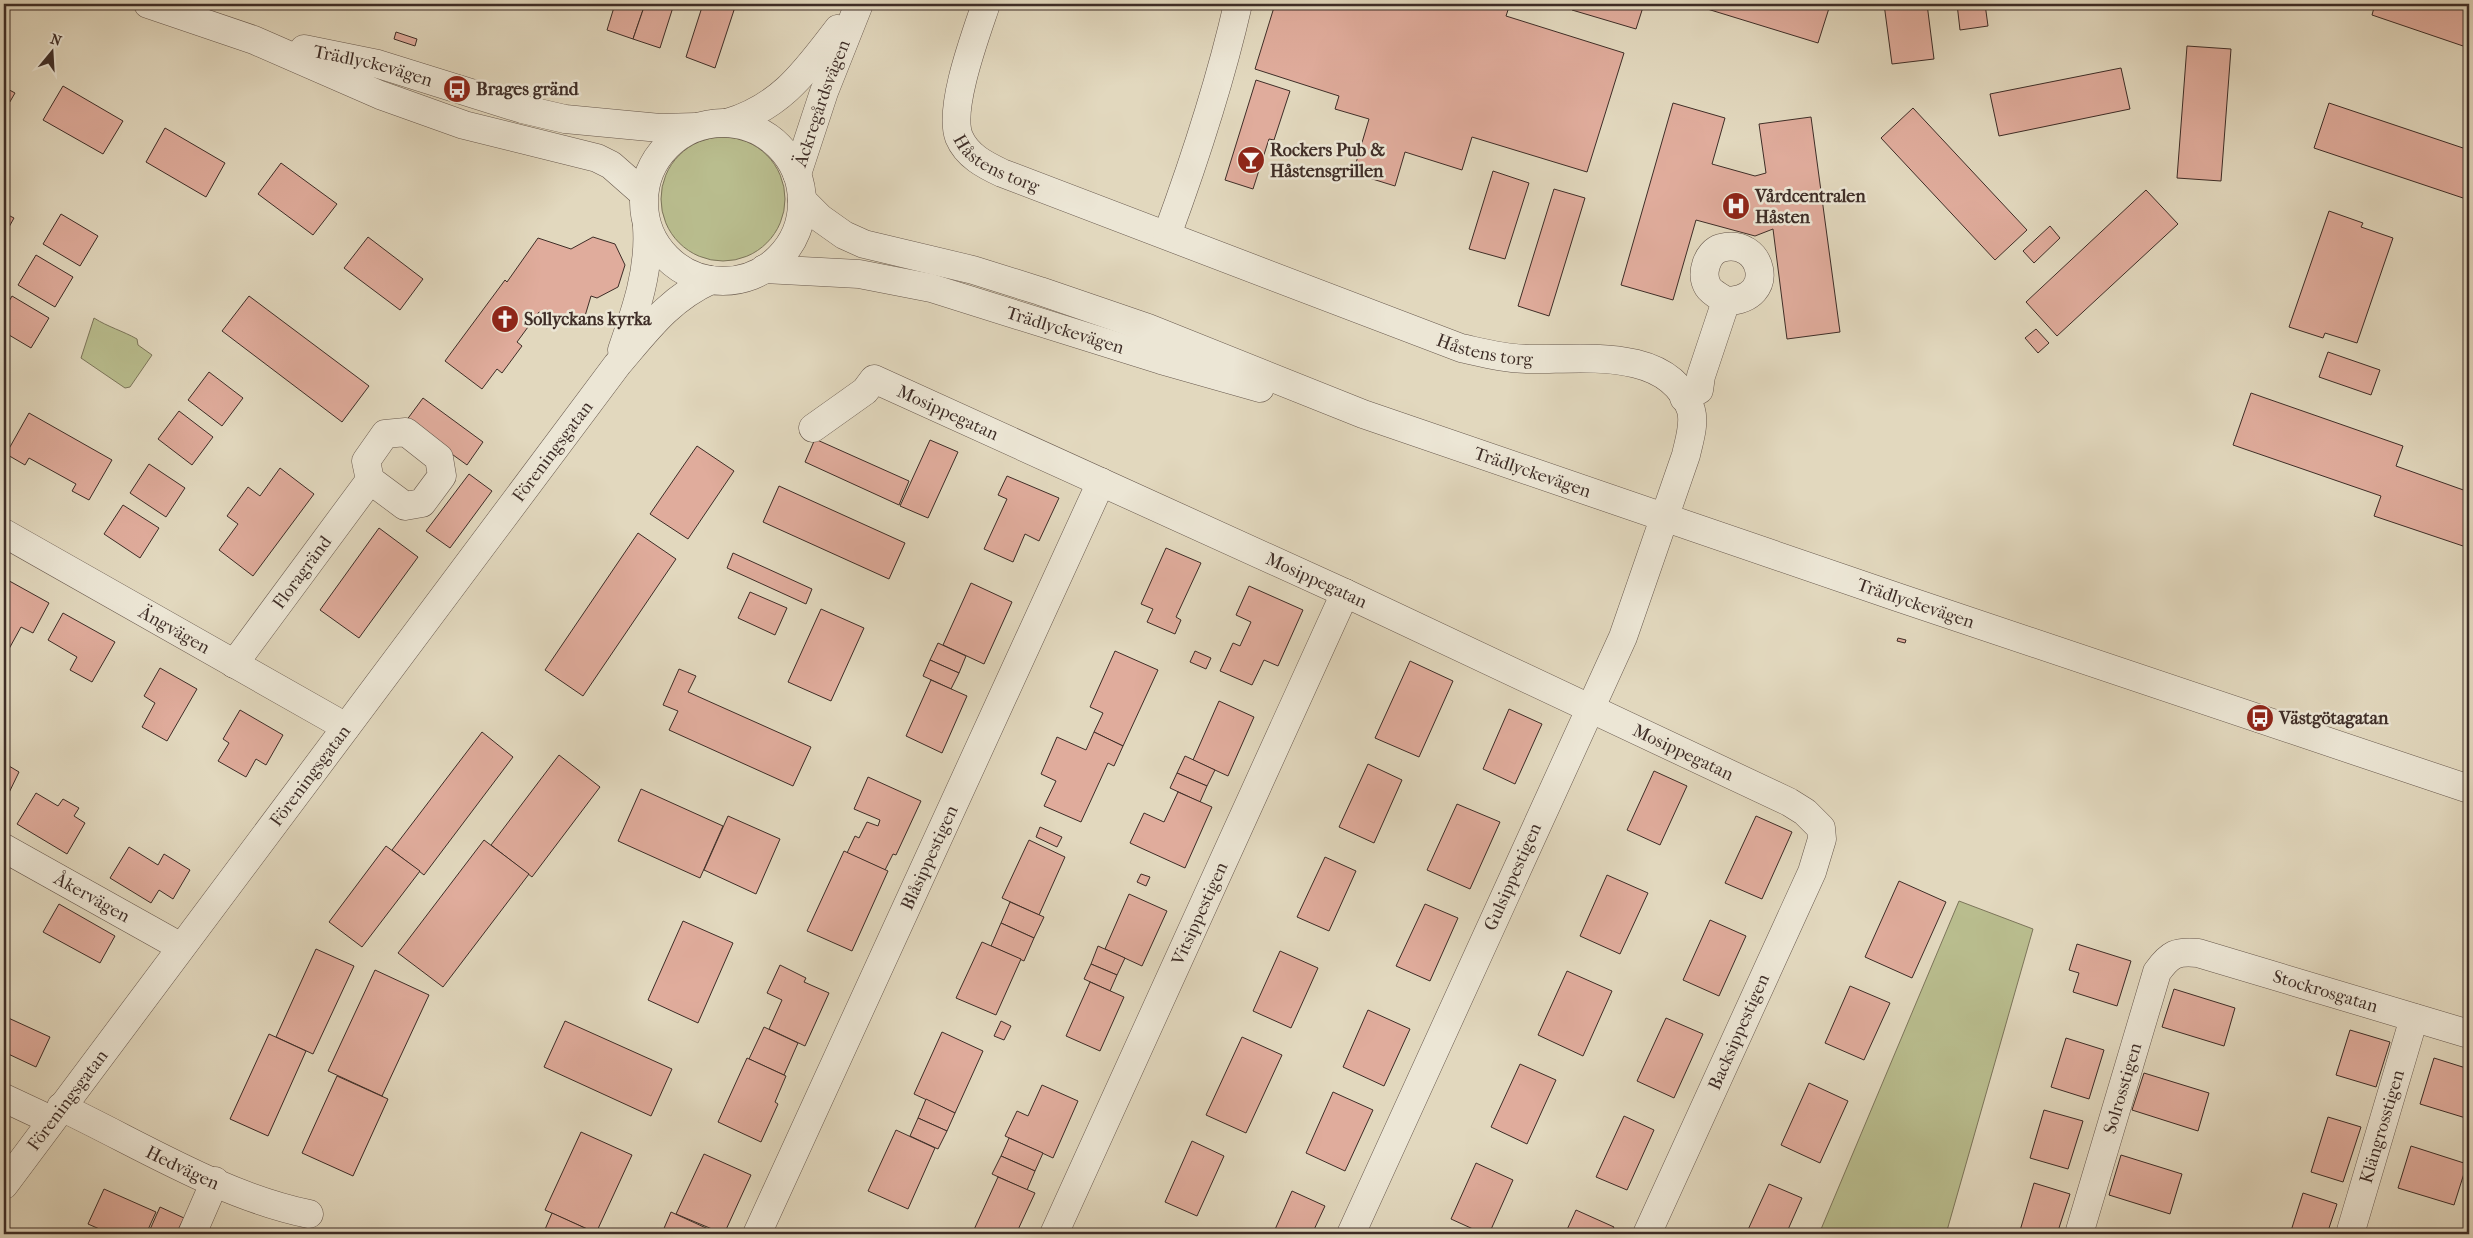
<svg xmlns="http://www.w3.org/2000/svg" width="2473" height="1238" font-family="'IM FELL French Canon',serif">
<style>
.green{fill:#b9bd8e;stroke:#7c755a}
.building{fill:#e0ac9c;stroke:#3e2d27}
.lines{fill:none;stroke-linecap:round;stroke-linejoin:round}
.minor-casing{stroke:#67584d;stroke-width:29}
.minor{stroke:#ece6d5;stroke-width:28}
.labels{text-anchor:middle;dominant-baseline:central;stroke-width:5;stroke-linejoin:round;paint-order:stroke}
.street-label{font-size:18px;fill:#3e2d27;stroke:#ece6d5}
.poi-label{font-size:18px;font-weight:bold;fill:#3e2d27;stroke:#ece6d5;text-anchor:start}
</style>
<rect width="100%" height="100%" fill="#e2d8be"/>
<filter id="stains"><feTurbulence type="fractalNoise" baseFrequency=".004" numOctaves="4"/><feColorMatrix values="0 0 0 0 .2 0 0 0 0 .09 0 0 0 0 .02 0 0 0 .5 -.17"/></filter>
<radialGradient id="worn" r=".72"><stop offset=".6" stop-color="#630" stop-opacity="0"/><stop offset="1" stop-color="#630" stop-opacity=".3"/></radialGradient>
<!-- green -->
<g class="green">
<circle cx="723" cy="199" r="62"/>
<path d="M94 318C108 327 123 331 137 339L138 345 152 355 130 387 125 388 81 358Z"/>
<polygon points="1959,901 2033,929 1946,1234 1819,1234"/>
</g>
<!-- building -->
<g class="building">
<polygon points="615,4 645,4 633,39 607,30"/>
<polygon points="645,4 674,4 660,48 633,39"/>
<polygon points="703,4 736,4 715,68 686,57"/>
<polygon points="1275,4 1510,4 1506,16 1624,53 1587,172 1472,137 1462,170 1405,152 1395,186 1353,173 1369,119 1335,109 1339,96 1255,69"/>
<polygon points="1574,4 1644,4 1636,29 1572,10"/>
<polygon points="1691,4 1826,4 1830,5 1818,43"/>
<polygon points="1884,4 1927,4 1934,59 1892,64"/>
<polygon points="1957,4 1985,4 1988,26 1960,30"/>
<polygon points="2375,4 2469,4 2469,48 2372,15"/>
<polygon points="396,32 417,39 415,46 394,39"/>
<polygon points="2187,46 2231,49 2221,181 2177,178"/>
<polygon points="2121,68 2130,109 1999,136 1990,94"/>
<polygon points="1256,80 1290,91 1274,140 1269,139 1253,189 1225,180"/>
<polygon points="63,86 123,121 103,154 43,120"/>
<polygon points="4,87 15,93 4,112"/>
<polygon points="1673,103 1725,118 1712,164 1755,176 1766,173 1759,124 1811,117 1840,332 1787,339 1773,229 1755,236 1696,220 1673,300 1621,285"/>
<polygon points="2329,103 2469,150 2469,200 2314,148"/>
<polygon points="1913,108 2027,230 1995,260 1881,138"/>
<polygon points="165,128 225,163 206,197 146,162"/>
<polygon points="281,163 337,204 313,235 258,194"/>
<polygon points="1493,171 1529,183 1505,259 1469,249"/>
<polygon points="1554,189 1585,198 1549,316 1518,306"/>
<polygon points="2146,190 2178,224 2057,336 2026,302"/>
<polygon points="2329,211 2363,223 2361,227 2393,238 2357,343 2325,333 2323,338 2289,327"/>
<polygon points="4,213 14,218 4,236"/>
<polygon points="61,214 98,236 80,266 43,244"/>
<polygon points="2050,226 2060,238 2034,263 2023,251"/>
<polygon points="368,237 423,279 400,310 344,268"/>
<polygon points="593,237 615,244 625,265 618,287 597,298 591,296 582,326 539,312 517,342 522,346 502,373 497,369 482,389 445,361 505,280 507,282 538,238 571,249"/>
<polygon points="36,255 73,277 55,307 18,285"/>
<polygon points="12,296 49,318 31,348 4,332 4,310"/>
<polygon points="249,296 369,386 342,422 222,331"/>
<polygon points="2036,329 2049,343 2038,353 2025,338"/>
<polygon points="2328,352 2380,370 2371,395 2319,377"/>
<polygon points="4,371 9,374 4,384"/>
<polygon points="209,372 243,398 222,426 188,400"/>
<polygon points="2251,393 2403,446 2396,466 2469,492 2469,548 2374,516 2381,496 2233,445"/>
<polygon points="423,398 483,442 467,465 406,421"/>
<polygon points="179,411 213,437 192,465 158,439"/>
<polygon points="29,413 112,460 89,500 72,491 76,484 29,458 25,465 6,454"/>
<polygon points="815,439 909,481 899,505 805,462"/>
<polygon points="930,440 958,452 928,518 900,506"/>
<polygon points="697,446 734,471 688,539 650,514"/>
<polygon points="149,464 185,488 166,517 130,493"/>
<polygon points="280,468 314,494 253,576 219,550 238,524 227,516 248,487 260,496"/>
<polygon points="469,474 492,491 450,548 426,531"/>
<polygon points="1007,476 1059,498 1039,541 1025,534 1013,562 984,549 1007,499 998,495"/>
<polygon points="779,486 905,543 889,579 763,522"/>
<polygon points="123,505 159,528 140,558 104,534"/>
<polygon points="379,528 418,557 359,638 320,610"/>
<polygon points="638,533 676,559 583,696 545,670"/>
<polygon points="1166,548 1201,563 1176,617 1181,620 1175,634 1147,622 1153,609 1141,604"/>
<polygon points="733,553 812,589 806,604 727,568"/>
<polygon points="4,578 49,603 33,633 21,627 4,658"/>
<polygon points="971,583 1012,602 984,664 943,645"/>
<polygon points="1249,586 1303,610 1278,666 1264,660 1252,685 1220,671 1233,643 1240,646 1251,622 1236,615"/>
<polygon points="750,592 787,608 775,635 738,618"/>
<polygon points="821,609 864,628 831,701 788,682"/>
<polygon points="63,613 115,642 92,682 70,670 77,657 48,640"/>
<polygon points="1898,638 1906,640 1905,643 1897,641"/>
<polygon points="938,643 966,656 959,673 930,660"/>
<polygon points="1115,651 1158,670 1123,746 1094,732 1103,713 1090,707"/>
<polygon points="1195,651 1211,658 1206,669 1190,662"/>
<polygon points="930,660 959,673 951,689 923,676"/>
<polygon points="1410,661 1453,681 1419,757 1375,738"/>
<polygon points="160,668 197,689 167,741 142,727 155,703 144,696"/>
<polygon points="679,669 696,676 688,692 811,747 793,786 669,730 678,711 663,705"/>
<polygon points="931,680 967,696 942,753 906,736"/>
<polygon points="1219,701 1254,717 1228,776 1193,760"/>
<polygon points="1509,709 1542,724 1515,784 1483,769"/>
<polygon points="240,710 283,735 266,765 256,759 246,777 218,761 229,743 223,739"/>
<polygon points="482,732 513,757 424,875 392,850"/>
<polygon points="1094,732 1123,746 1114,766 1108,763 1081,822 1044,806 1056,781 1041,774 1057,737 1086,750"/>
<polygon points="559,755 600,787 532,877 491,845"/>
<polygon points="1185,756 1215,770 1207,786 1177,773"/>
<polygon points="4,763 19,772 4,803"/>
<polygon points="1368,764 1402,780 1374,843 1339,827"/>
<polygon points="1654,771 1687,786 1660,845 1627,830"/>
<polygon points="1177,773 1207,786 1200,802 1170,788"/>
<polygon points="868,777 921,801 896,855 893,854 885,870 847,853 855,836 859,838 867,822 878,826 880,820 854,809"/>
<polygon points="641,789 723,826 700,878 618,841"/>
<polygon points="1178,792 1212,807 1185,868 1130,843 1144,813 1164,822"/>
<polygon points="36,793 58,806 63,799 79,808 74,816 85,823 67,854 17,824"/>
<polygon points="1457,804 1500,822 1470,889 1427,870"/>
<polygon points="728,816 780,839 756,894 704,870"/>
<polygon points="1756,816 1792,832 1762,899 1725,883"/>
<polygon points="1040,827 1062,837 1057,847 1036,837"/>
<polygon points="484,840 529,874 443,987 398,953"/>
<polygon points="1029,840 1065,857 1039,915 1002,898"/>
<polygon points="386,846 420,871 362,947 329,922"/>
<polygon points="129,847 158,865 164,854 190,870 173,899 159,890 151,903 110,878"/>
<polygon points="844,851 888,871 852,951 807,931"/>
<polygon points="1325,857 1356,871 1329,931 1297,917"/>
<polygon points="1141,874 1150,877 1146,886 1137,882"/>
<polygon points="1607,875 1648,893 1620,954 1580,936"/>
<polygon points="1899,881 1946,902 1912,978 1865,957"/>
<polygon points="1129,894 1167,911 1142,966 1105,949"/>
<polygon points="1010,902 1044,917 1034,938 1001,923"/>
<polygon points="59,904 115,936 100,963 43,932"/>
<polygon points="1425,904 1458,918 1430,981 1396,966"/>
<polygon points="1710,920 1746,936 1719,996 1683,980"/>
<polygon points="683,921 733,943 698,1023 648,1000"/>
<polygon points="1001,923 1034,938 1024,961 991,946"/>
<polygon points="982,942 1021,959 996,1015 956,998"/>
<polygon points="2077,944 2131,961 2117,1006 2073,992 2079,973 2069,970"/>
<polygon points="1098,946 1125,958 1117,975 1091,964"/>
<polygon points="316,949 354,966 313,1054 276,1037"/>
<polygon points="1280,951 1318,968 1291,1028 1253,1011"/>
<polygon points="1091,964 1117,975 1110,991 1084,979"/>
<polygon points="780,965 806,978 804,982 829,993 805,1046 769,1029 782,1000 767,993"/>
<polygon points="375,970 429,995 382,1096 328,1071"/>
<polygon points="1567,971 1612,991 1583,1056 1538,1035"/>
<polygon points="1090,982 1124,997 1100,1051 1066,1036"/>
<polygon points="1850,986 1890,1003 1864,1060 1825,1043"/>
<polygon points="2174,989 2235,1008 2224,1046 2162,1027"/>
<polygon points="1368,1010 1410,1029 1384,1086 1343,1067"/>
<polygon points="4,1016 50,1037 36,1067 4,1052"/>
<polygon points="1666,1018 1703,1034 1674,1098 1637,1081"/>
<polygon points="565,1021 672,1069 651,1116 544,1067"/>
<polygon points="1001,1021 1011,1026 1004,1040 994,1036"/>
<polygon points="764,1027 798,1043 784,1075 749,1059"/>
<polygon points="2350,1030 2390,1042 2376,1087 2336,1075"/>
<polygon points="942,1032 983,1051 955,1113 914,1094"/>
<polygon points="269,1034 306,1051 268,1136 230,1119"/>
<polygon points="1242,1037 1282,1055 1246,1133 1206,1115"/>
<polygon points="2066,1038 2104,1050 2089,1099 2051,1087"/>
<polygon points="747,1058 786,1076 775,1102 778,1104 761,1142 718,1122"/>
<polygon points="2434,1058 2469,1069 2469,1119 2420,1104"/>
<polygon points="1520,1064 1556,1080 1527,1144 1491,1127"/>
<polygon points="2144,1073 2209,1093 2198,1131 2132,1110"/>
<polygon points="337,1076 388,1099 353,1176 302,1153"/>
<polygon points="1809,1083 1848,1101 1820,1163 1781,1145"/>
<polygon points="1042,1085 1078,1101 1053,1158 1005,1136 1017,1111 1028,1116"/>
<polygon points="1333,1092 1373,1110 1345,1171 1306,1153"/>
<polygon points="926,1099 955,1113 947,1131 918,1118"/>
<polygon points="2044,1110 2083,1121 2068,1169 2030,1158"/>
<polygon points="1624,1116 1654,1130 1627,1190 1596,1177"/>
<polygon points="2328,1117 2361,1127 2343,1182 2311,1172"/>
<polygon points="918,1118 947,1131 938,1149 910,1136"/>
<polygon points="896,1130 935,1148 908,1209 868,1191"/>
<polygon points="581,1132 632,1155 596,1233 545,1210"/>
<polygon points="1009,1138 1043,1153 1035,1171 1001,1156"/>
<polygon points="1192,1141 1224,1156 1197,1216 1165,1202"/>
<polygon points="2411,1146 2467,1164 2454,1205 2398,1188"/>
<polygon points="704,1154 751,1175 724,1234 676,1214"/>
<polygon points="2121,1155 2182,1174 2170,1214 2109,1195"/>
<polygon points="1001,1156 1035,1171 1027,1190 992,1174"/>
<polygon points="1476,1163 1513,1180 1489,1234 1484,1234 1451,1219"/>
<polygon points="998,1177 1035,1193 1016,1234 972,1234"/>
<polygon points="2034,1183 2070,1194 2057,1234 2019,1234"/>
<polygon points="1769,1184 1802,1198 1786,1234 1746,1234"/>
<polygon points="104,1189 156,1212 146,1234 111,1234 88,1224"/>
<polygon points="1292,1191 1325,1206 1312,1234 1273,1234"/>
<polygon points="2303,1193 2337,1204 2327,1234 2290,1234"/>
<polygon points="160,1207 184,1218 176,1234 148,1234"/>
<polygon points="1576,1210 1614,1227 1610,1234 1565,1234"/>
<polygon points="671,1212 717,1233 716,1234 662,1233"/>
<polygon points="552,1213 596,1233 599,1234 543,1234"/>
<polygon points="851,1229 862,1234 848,1234"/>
</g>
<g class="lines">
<!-- minor casing -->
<g class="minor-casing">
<g id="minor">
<polyline points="148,4 254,40 380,95 464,125 597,158 611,165 644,194"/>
<path id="s1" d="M986 4C976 34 948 108 959 137 967 156 985 165 1002 173L1461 348C1484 353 1506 359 1529 359 1580 360 1670 346 1691 410 1695 424 1689 441 1686 455L1623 637 1351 1234"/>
<path id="s2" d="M304 49 378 64 522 109 565 119 660 128 696 127"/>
<path d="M727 123C781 107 805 72 838 29"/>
<circle cx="723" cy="202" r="79"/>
<path id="s3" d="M797 174 824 92 859 4"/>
<path id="s4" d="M802 200 820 218 844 235 864 244 973 270 1040 291 1148 328 1363 414 1897 597 2469 789"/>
<path d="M1167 235C1195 159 1220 83 1238 4"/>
<path id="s5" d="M764 269 859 274 931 288 1161 360 1260 388"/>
<path d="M622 350C636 310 650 270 647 227"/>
<path d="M1684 398 1699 390 1701 376 1726 301C1780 300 1762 236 1721 248 1707 252 1700 274 1708 287 1711 292 1720 297 1726 301"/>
<path id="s6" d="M813 428 865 391 874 379 1345 593 1789 802 1805 812 1821 828 1822 839 1812 872 1647 1234"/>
<path id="s7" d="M4 533 346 727"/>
<path id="s8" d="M234 664 370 480 366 461 385 434 406 432 439 458 442 476 422 503 405 506 370 480"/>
<path id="s9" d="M4 848 181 947"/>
<polyline points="4,1098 51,1120"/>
<path id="s10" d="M61 1107C141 1145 222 1196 309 1214"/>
<path id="s11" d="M4 1185 617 365C647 330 669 299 711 280"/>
<polyline points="192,1234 215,1181"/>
<path id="s12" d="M757 1234 1101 482"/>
<path id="s13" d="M1054 1234 1345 593"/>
<path id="s14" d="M2079 1234 2157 972C2170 954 2176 951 2198 953L2469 1034"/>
<path id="s15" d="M2350 1234 2414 1018"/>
</g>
</g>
<!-- minor -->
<use href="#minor" class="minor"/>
</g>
<!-- icons -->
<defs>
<g id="bus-disc" transform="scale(1.4375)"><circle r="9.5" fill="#8f2418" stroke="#ece6d5"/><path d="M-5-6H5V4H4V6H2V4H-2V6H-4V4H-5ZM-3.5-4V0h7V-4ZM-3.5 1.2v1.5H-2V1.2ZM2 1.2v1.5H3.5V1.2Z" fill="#fff"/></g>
<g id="bar-disc" transform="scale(1.4375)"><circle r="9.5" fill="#8f2418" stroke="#ece6d5"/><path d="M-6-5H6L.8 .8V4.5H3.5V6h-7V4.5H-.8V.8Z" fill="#fff"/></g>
<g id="hospital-disc" transform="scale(1.4375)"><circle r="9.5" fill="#8f2418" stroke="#ece6d5"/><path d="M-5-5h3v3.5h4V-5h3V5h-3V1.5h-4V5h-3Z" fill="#fff"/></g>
<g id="church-disc" transform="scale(1.4375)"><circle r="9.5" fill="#8f2418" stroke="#ece6d5"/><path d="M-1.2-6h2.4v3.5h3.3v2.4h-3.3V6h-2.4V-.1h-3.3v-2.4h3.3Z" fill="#fff"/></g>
</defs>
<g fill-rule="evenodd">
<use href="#bus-disc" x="457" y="89"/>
<use href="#bar-disc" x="1251" y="160"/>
<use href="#hospital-disc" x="1736" y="206"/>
<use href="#church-disc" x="505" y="319"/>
<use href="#bus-disc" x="2260" y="718"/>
</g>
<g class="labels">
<!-- street labels -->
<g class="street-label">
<text stroke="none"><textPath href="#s2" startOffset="71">Trädlyckevägen</textPath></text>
<text stroke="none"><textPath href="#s3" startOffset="75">Äckregårdsvägen</textPath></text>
<text stroke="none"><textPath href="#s1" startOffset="185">Håstens torg</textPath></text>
<text stroke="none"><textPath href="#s5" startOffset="309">Trädlyckevägen</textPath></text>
<text stroke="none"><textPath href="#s1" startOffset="710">Håstens torg</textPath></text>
<text stroke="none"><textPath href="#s6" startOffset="160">Mosippegatan</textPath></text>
<text stroke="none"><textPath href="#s11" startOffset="916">Föreningsgatan</textPath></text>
<text stroke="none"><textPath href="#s4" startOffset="784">Trädlyckevägen</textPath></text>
<text stroke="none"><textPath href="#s8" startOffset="114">Floragränd</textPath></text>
<text stroke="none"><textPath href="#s6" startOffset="565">Mosippegatan</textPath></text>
<text stroke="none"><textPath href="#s4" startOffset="1189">Trädlyckevägen</textPath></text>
<text stroke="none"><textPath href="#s7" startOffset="196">Ängvägen</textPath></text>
<text stroke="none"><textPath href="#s6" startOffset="970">Mosippegatan</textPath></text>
<text stroke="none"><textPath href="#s11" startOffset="511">Föreningsgatan</textPath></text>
<text stroke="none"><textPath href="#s12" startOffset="414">Blåsippestigen</textPath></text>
<text transform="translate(1513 877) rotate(-66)">Gulsippestigen</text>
<text stroke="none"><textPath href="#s9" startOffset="101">Åkervägen</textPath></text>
<text stroke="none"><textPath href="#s13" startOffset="352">Vitsippestigen</textPath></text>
<text stroke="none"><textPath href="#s14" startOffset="455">Stockrosgatan</textPath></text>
<text transform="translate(1739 1032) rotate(-66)">Backsippestigen</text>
<text stroke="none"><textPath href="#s14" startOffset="152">Solrosstigen</textPath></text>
<text stroke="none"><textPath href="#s11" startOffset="106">Föreningsgatan</textPath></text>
<text stroke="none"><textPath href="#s15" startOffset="112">Klängrosstigen</textPath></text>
<text stroke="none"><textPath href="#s10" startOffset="136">Hedvägen</textPath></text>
</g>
<!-- poi labels -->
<g class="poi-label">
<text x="476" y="89">Brages gränd</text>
<text x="1270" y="150">Rockers Pub &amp;<tspan x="1270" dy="21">Håstensgrillen</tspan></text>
<text x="1755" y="196">Vårdcentralen<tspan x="1755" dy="21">Håsten</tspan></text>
<text x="524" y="319">Sollyckans kyrka</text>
<text x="2279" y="718">Västgötagatan</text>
</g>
</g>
<!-- margin -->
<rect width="2473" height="1238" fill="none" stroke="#e2d8be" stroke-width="20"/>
<rect x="5" y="5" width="2463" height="1228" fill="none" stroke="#3e2d27" stroke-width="2.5"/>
<rect x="10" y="10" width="2453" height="1218" fill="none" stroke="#3e2d27"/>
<!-- north arrow -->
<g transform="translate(52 52) rotate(18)" stroke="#ece6d5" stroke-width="4" paint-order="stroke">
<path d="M0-4L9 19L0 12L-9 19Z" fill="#3e2d27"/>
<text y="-8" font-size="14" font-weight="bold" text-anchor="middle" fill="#3e2d27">N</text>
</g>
<rect width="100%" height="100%" filter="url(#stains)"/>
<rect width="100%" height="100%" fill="url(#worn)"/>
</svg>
